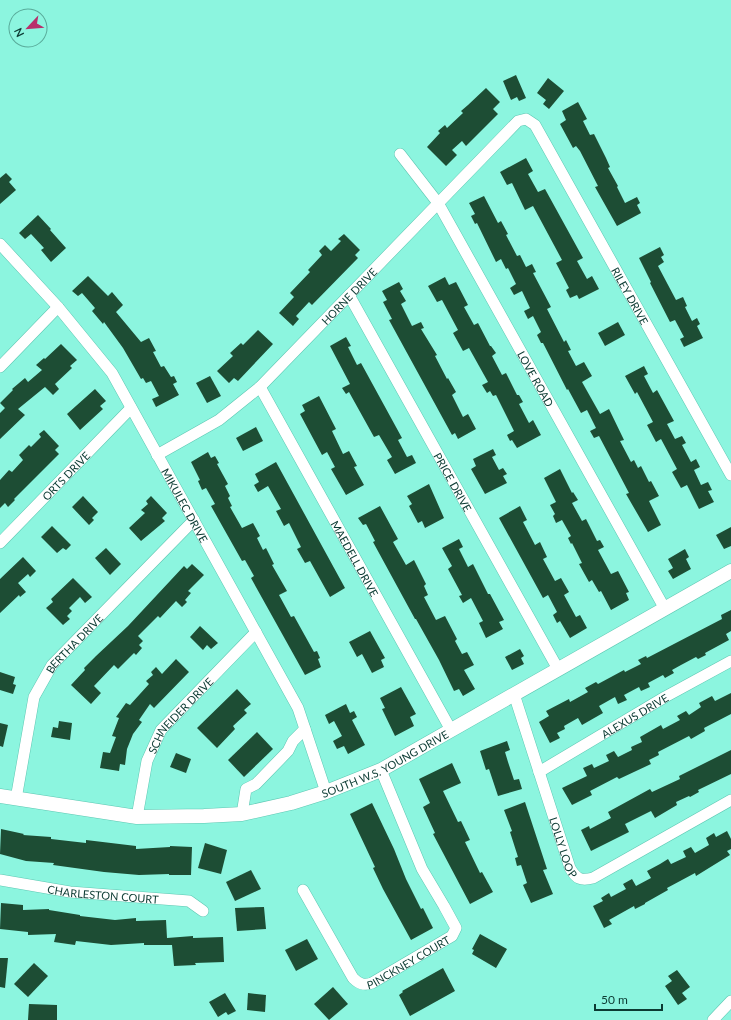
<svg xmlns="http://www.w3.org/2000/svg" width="731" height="1020" font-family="Lato,sans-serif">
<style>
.building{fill:#1d4d34}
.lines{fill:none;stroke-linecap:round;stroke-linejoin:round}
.minor-casing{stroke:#5dc7b2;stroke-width:12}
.major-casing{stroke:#5dc7b2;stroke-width:15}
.minor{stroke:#fff;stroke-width:11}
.major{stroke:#fff;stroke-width:14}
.labels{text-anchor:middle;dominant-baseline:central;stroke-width:4;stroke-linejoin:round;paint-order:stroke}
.street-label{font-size:11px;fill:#0c3b33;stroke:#8cf5df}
</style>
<rect width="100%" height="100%" fill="#8cf5df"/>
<!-- building -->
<g class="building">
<polygon points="516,75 526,98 519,101 517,97 511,100 503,81"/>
<polygon points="548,78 564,91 549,109 543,104 546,100 537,93"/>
<polygon points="486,88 500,102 493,109 498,114 466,146 462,141 452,150 457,155 446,166 427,147 440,133 438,131 445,125 447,128 463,113 461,111 468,105"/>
<polygon points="578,102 587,119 583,121 590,135 594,134 606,158 610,167 608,168 618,186 617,187 625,203 637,197 640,203 637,205 641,213 617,226 595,187 598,186 580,151 576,146 573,148 560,124 566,120 562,111"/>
<polygon points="526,158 533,171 528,174 538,192 545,189 583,258 577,261 587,279 592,276 599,289 579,299 577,295 570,298 566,290 569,288 556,263 562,260 533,206 525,210 512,183 507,185 500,172"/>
<polygon points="6,173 12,179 9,182 16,190 0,204 0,178"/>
<polygon points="484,196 498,223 501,221 508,234 506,235 517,256 520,255 526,267 532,264 536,272 533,273 551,307 547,309 564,342 566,340 571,350 568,351 576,366 584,362 592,376 582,382 600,414 609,409 624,440 620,441 631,462 634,460 638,468 641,466 649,482 651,481 659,496 649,501 661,525 648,532 626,494 629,493 599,436 594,438 590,431 596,428 587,410 581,413 568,389 567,390 543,343 541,343 537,335 541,332 533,316 528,319 524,311 530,308 522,291 514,295 510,288 516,284 508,268 506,269 501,259 496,262 477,223 475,224 471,216 475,214 469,203"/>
<polygon points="38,215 51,229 50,230 66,248 51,262 41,250 44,248 31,234 25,239 19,233"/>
<polygon points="344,234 360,250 355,255 358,258 312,305 309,302 296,316 299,319 293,326 279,313 294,297 290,293 310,272 308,270 322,255 319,251 325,245 331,251 341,241 338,239"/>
<polygon points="660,247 664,255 661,257 664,262 658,266 676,300 683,297 687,306 685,307 692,321 697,318 700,324 697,326 703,338 684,347 680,339 684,337 675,320 670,322 650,283 651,282 639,258"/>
<polygon points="88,276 108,296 112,292 123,305 116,312 141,342 149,338 156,351 153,352 161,367 164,366 171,377 174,376 177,382 173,384 179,395 156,407 152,399 159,396 151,381 146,383 143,378 141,379 123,348 104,322 103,324 92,311 95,308 82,293 78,296 72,291"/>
<polygon points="445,277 449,285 456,282 468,305 464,307 474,325 478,323 490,346 491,346 496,353 492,356 502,375 506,373 517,395 519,395 523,402 519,404 529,423 533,420 541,435 517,448 512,440 510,441 507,435 514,431 496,395 493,396 490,391 487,393 482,385 488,382 469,348 463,351 453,333 458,330 442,300 437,302 428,286"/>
<polygon points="399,282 403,289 400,291 406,301 401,304 412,326 421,322 424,328 421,329 437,355 435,356 447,379 448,378 456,392 452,395 463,417 468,414 476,429 458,439 455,433 452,435 389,320 392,319 383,302 387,300 382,291"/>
<polygon points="618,322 625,335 605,346 598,333"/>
<polygon points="258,330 273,344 238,381 234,378 229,383 217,371 233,356 230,353 241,343 243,345"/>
<polygon points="346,337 351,346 348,347 357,365 361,363 402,438 398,440 407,457 412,455 416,463 395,474 387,460 392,457 379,435 374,437 349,392 346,394 342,388 350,384 330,346"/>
<polygon points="61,344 77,360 70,366 72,368 55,384 59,389 53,395 45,387 18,409 25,415 0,439 0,413 5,408 0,403 13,390 12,389 25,378 28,382 42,370 36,365 44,358 45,359"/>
<polygon points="644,366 648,374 644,376 653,393 657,390 674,421 667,424 675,439 682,436 686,443 682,445 691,462 696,459 700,467 694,470 701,485 708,482 712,490 708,491 714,502 699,509 687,485 681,488 672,472 677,469 661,439 656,442 647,425 653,422 637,392 635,394 625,376"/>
<polygon points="210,376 221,396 207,403 196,383"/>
<polygon points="95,389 106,401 100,406 103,409 80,430 67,414"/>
<polygon points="319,396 336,429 332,431 343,454 349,451 357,466 354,467 364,485 346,495 331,469 335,467 327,452 322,455 300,414 305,411 302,405"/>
<polygon points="256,427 263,441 243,451 236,438"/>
<polygon points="44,430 59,446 55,450 59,454 14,499 15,500 8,507 5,503 0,508 0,480 9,470 12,472 23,460 19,455 29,445 31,447 41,437 39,434"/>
<polygon points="493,449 496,455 492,457 499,470 503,468 507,474 503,476 507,483 485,494 471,469 476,466 473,459"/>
<polygon points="208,452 211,458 215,456 219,463 217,464 228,484 225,486 230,496 228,498 232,506 230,507 242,528 253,523 260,536 257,538 263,550 266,548 274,564 272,565 287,591 279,595 291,617 294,616 314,652 317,651 320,658 318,659 321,667 305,675 251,578 254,576 245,560 242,561 211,506 215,504 206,488 202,490 198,481 200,480 191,462"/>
<polygon points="276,462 345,588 330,597 310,561 305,563 297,549 301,547 289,523 284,526 276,511 281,509 268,486 258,492 254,485 259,482 255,474"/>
<polygon points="560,469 572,493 573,492 578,500 572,503 582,521 586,519 597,541 600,540 604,547 598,550 611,574 618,571 629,592 626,593 629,600 611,610 601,591 599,592 592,580 589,582 579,564 582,563 572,543 571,544 568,538 571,536 562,520 556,523 553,516 555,514 550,505 556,502 544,478"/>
<polygon points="429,484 444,518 425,528 422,521 418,523 409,506 412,504 407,496"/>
<polygon points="83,496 98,512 92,518 94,520 89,525 72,507"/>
<polygon points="151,496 167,513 162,518 165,521 141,541 129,528 145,513 141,510 148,504 146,501"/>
<polygon points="380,506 398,539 393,542 406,565 414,560 426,584 424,586 428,595 424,597 436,620 445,616 457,639 455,641 462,654 467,652 474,665 464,670 475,689 463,696 459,689 454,691 439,660 416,619 415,619 373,542 375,541 366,524 363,525 358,518"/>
<polygon points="520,506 527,520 523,522 535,545 540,542 547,557 543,559 555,581 561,578 569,592 564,595 576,617 580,615 587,628 570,638 560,621 557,623 553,615 557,612 548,595 543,598 499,518"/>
<polygon points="52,526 71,545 66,550 63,548 57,553 41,537"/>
<polygon points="731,527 731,546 724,549 716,535"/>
<polygon points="459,539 463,547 459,549 468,567 473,564 488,594 490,594 504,620 499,622 503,629 486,638 479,623 483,621 471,598 463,603 459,596 462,595 448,569 452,566 442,548"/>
<polygon points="106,548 121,564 110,575 95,558"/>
<polygon points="685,549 689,557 686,559 691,569 673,579 668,571 673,568 668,559"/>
<polygon points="23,557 36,571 30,577 28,574 18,583 26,592 20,597 19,595 0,613 0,579"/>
<polygon points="192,564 204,575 188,591 191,593 185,600 187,602 182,607 176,601 160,618 158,616 138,636 143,641 139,645 142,648 136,655 134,653 118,669 114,665 94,686 101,693 91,704 71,685 85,670 84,668 96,656 128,626 184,566 187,569"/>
<polygon points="73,578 92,597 85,603 80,597 69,608 72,611 67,616 70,619 63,625 46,608 53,602 51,599"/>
<polygon points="731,610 731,631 726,634 729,640 705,653 706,655 698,659 696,657 681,665 672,670 674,673 665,678 663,675 648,683 650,687 641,691 639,687 624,695 627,700 618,704 615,697 599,706 603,713 582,725 578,718 564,726 565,729 557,733 560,738 550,743 539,722 549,716 546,711 569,699 570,702 588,692 585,688 596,682 598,684 624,670 625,672 641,664 638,660 646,656 647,658 722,619 721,615"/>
<polygon points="200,626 218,643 211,649 207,645 203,650 190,637"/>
<polygon points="370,631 385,658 381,660 384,667 372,673 362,654 357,657 349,642"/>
<polygon points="520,649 524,656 521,658 524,664 512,670 505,657"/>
<polygon points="176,659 189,672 154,708 150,704 139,720 142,722 133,734 127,749 125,765 120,764 119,771 100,768 103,752 110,753 116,737 112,736 119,718 116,717 126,703 130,705 149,684 146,681 153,675 151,672 156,667 162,674"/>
<polygon points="0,672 15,677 13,684 16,685 13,694 0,690"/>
<polygon points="401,687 416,714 410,717 414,726 395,736 382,709 385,708 380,698"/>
<polygon points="237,689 251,704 244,710 247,713 233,726 235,729 217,748 197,728"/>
<polygon points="731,693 731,714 704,728 705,731 691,739 689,736 658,752 659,755 649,760 651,764 619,779 617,777 590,791 592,795 572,805 562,788 587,776 583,768 592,764 594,768 609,761 606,755 614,751 618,757 632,750 631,747 642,742 640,737 661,725 663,729 680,720 677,716 686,711 689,715 701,707 699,703 712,696 715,701"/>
<polygon points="346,704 350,713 354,711 357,717 352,720 365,745 348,754 344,746 337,749 333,741 342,736 334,721 329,724 325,715"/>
<polygon points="59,721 72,723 70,740 51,737 53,727 58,728"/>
<polygon points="0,723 8,725 3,747 0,746"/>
<polygon points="257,732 273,749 244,777 228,760"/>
<polygon points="507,741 510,750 505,752 508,762 514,780 519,779 522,789 498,796 489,769 486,770 480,751"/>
<polygon points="731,750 731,774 698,790 699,792 690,797 689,796 676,802 677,805 655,818 651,811 625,824 629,832 591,851 581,830 589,826 590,829 611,818 608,812 650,789 652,792 680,779 679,776"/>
<polygon points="176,753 191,759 186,773 170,767"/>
<polygon points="452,763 461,783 443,791 458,822 461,821 470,840 465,842 480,873 482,872 493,892 470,904 433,834 435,833 423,807 430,803 419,779"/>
<polygon points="525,802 547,869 543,870 553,894 531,903 523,885 527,883 521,865 517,866 515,858 518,857 510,832 512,831 504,810"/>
<polygon points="372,803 394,849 406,879 421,909 423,908 433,928 411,940 383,889 373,868 375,867 350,814"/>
<polygon points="1,829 24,834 23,835 51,837 51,839 86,843 86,840 136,846 136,849 170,847 170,846 192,847 191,875 169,875 169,874 139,875 104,872 53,865 54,863 26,861 0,854"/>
<polygon points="727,831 731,839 731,849 727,851 730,855 696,876 695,873 667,888 668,890 645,903 645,904 635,909 634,906 609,920 612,924 604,928 593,906 603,901 601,898 609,893 611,897 626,889 623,884 632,879 636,886 651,878 647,871 660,864 668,859 671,864 686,857 683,851 691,847 695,853 709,845 706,838 714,833 716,837"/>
<polygon points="205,843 227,850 221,874 198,868"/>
<polygon points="251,870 261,889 235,901 226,882"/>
<polygon points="1,903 23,905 23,910 49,909 49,910 80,915 80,916 115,920 136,918 136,921 166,920 167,938 193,936 193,938 223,937 224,962 195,963 196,965 174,966 172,945 144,945 144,943 111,945 76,941 75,945 54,942 56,934 28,935 28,932 0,929"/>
<polygon points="264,907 266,929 237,931 235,908"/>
<polygon points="480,934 507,949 496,968 472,954 474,950 472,949"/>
<polygon points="307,939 318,959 296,971 285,950"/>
<polygon points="0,958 8,958 5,988 0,987"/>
<polygon points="34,963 48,976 28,997 14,984"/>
<polygon points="443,968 455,991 410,1016 399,995 403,992 402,991"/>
<polygon points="677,970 690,987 682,993 687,999 678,1005 665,986 672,981 668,976"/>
<polygon points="333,987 348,1004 329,1020 314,1004"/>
<polygon points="225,993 236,1011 228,1015 226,1012 218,1017 209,1002"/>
<polygon points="248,993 266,995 265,1012 247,1010"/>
<polygon points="29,1004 57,1005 57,1020 28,1020"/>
</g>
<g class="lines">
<!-- minor casing -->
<g class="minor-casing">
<g id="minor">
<path id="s1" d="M400 154 438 203 665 609"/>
<path id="s2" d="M0 244 58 307 112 373 298 708 326 792"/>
<path id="s3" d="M349 295 558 669"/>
<polyline points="0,367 58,307"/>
<path id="s4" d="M260 387 451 730"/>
<path id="s5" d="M157 455 219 420 260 387 518 121 526 119 535 125 731 475"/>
<path id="s6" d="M0 543 131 408"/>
<path id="s7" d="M514 694 570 868C576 879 581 881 593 878L731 800"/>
<path id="s8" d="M539 772 665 697 731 661"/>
<path id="s9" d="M16 799 34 697 52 665 194 520"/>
<polyline points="242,814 246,789 256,784 288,751 293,741 305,729"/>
<path id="s10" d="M137 817 147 761 161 730 256 632"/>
<path id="s11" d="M0 880 70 892 189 901 203 911"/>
<path id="s12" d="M303 890 353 978C359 984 364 986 372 983L452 936 456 928 444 906 422 869 381 770"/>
<polyline points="713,1020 731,1001"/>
</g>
</g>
<!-- major casing -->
<g class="major-casing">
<g id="major">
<path id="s13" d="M0 796 137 817 204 816 242 814 291 803 326 792 381 770 731 571"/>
</g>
</g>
<!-- minor -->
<use href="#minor" class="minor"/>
<!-- major -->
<use href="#major" class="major"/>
</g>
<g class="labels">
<!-- street labels -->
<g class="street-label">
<text stroke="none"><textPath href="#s5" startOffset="251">HORNE DRIVE</textPath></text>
<text stroke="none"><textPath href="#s5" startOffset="709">RILEY DRIVE</textPath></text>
<text stroke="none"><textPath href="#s1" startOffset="263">LOVE ROAD</textPath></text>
<text stroke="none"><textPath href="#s6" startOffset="94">ORTS DRIVE</textPath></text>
<text stroke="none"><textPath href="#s3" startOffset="214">PRICE DRIVE</textPath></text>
<text stroke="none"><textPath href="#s2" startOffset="322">MIKULEC DRIVE</textPath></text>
<text stroke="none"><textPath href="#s4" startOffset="196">MAEDELL DRIVE</textPath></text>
<text stroke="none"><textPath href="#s9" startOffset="171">BERTHA DRIVE</textPath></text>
<text stroke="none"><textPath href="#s10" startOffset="114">SCHNEIDER DRIVE</textPath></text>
<text stroke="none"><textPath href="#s8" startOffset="111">ALEXUS DRIVE</textPath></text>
<text stroke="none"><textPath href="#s13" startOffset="396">SOUTH W.S. YOUNG DRIVE</textPath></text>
<text stroke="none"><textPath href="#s7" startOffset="161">LOLLY LOOP</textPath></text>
<text stroke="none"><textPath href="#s11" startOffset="104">CHARLESTON COURT</textPath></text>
<text stroke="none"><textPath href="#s12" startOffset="164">PINCKNEY COURT</textPath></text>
</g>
</g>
<!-- north arrow -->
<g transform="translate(28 28) rotate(244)"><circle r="19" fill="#8cf5df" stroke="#59ab9a"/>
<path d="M0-3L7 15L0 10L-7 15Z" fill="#b82e6b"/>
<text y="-6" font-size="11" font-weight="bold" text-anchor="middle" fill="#0c3b33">N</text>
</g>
<!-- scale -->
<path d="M595 1004v6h67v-6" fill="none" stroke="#0c3b33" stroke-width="2"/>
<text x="601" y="1004" font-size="12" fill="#0c3b33" stroke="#8cf5df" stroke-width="3" paint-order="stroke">50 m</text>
</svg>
